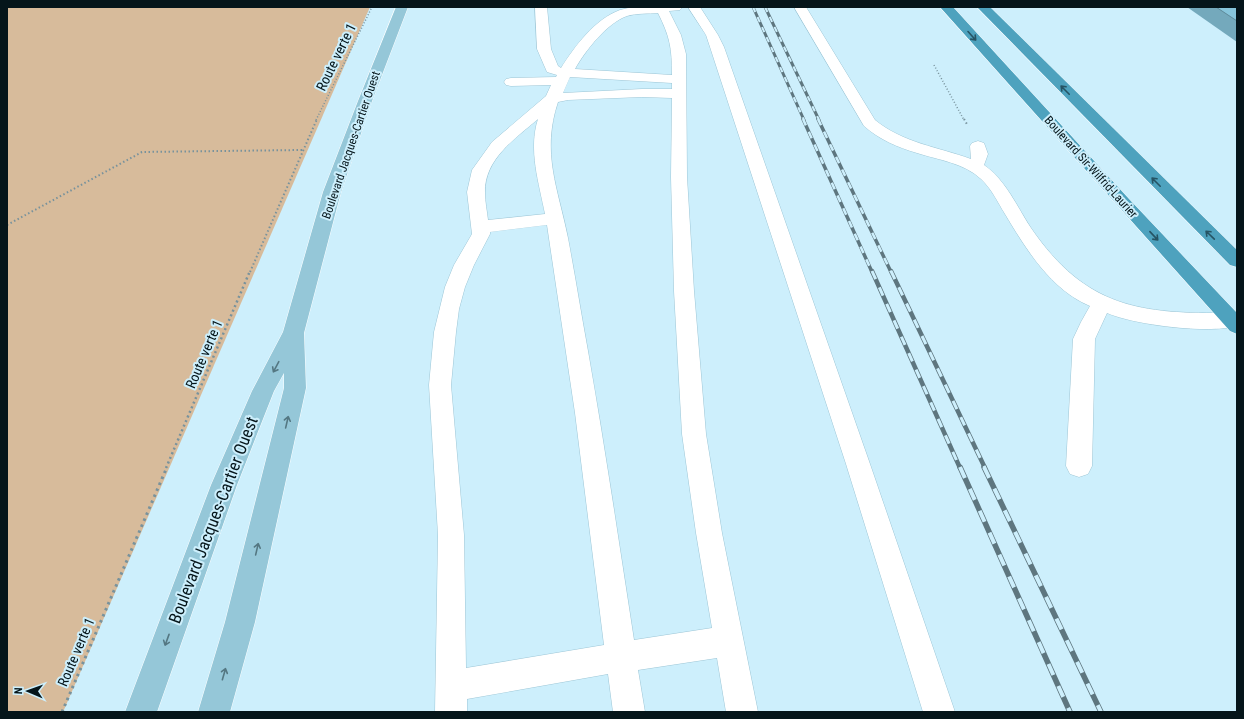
<svg xmlns="http://www.w3.org/2000/svg" width="1244" height="719" font-family="'Roboto Condensed',sans-serif">
<style>
.green{fill:#d7bb9b}
.lines{fill:none;stroke-linecap:round;stroke-linejoin:round}
.minor-casing{stroke:#9dc6d6;stroke-width:1}
.major-casing{stroke:#fff;stroke-width:1}
.highway-casing{stroke:#fff;stroke-width:1}
.path-far3{stroke:#78929c;stroke-width:1.5;stroke-dasharray:1 2;stroke-linecap:butt}
.path-far2{stroke:#78929c;stroke-width:2;stroke-dasharray:1.5 2.5;stroke-linecap:butt}
.path-far1{stroke:#78929c;stroke-width:2.5;stroke-dasharray:2 3;stroke-linecap:butt}
.path{stroke:#78929c;stroke-width:3;stroke-dasharray:2.5 4;stroke-linecap:butt}
.minor{fill:#fff;fill-rule:evenodd}
.major{fill:#95c7d8;fill-rule:evenodd}
.highway{fill:#4ea2be;fill-rule:evenodd}
.rail-far3-casing{stroke:#5e767f;stroke-width:3}
.rail-far2-casing{stroke:#5e767f;stroke-width:3.5}
.rail-far1-casing{stroke:#5e767f;stroke-width:4.5}
.rail-casing{stroke:#5e767f;stroke-width:5.5}
.rail-far3{stroke:#cdeffc;stroke-width:2;stroke-dasharray:5.5;stroke-linecap:butt}
.rail-far2{stroke:#cdeffc;stroke-width:2.5;stroke-dasharray:7;stroke-linecap:butt}
.rail-far1{stroke:#cdeffc;stroke-width:3;stroke-dasharray:9;stroke-linecap:butt}
.rail{stroke:#cdeffc;stroke-width:4;stroke-dasharray:12;stroke-linecap:butt}
.wall{fill:#74a9bc}
.building{fill:#87c5db;stroke:#5e8a99}
.oneway{stroke:#265464}
.oneway2{stroke:#547782}
.labels{text-anchor:middle;dominant-baseline:central;stroke-width:4;stroke-linejoin:round;paint-order:stroke}
.far-street-label{font-size:12px;fill:#05151a;stroke:#cdeffc}
.street-label{font-size:14px;fill:#05151a;stroke:#cdeffc}
.near-street-label{font-size:17px;fill:#05151a;stroke:#cdeffc}
</style>
<rect width="100%" height="100%" fill="#cdeffc"/>
<!-- green -->
<polygon class="green" points="7,7 370,7 63,712 7,712"/>
<g class="lines">
<!-- minor casing -->
<g class="minor-casing">
<g id="minor">
<path d="M535 7H547L551 49 558 66 561 68C575 46 595 19 620 10 639 4 663 7 682 7L680 10 669 11 681 35 686 54 687 177 694 291 706 434 722 533 758 712H726L717 658 638 670 645 712H613L608 674 467 699V712H435L438 535 429 385 434 332 445 287 454 265 472 234 467 192 472 170 492 142 546 96 551 85 511 86 506 85 504 82 506 79 511 78 556 77 557 75 547 72 537 49ZM658 13C670 37 672 48 672 75L575 69C585 51 607 23 627 16 636 13 648 14 658 13ZM570 77 672 83V89H642L563 93ZM642 97 672 98 671 177 674 291 682 434 696 533 712 628 634 640C619 543 605 447 588 351 581 313 575 275 568 238 558 188 541 153 558 102L568 100ZM538 119C528 150 539 183 545 214L488 220C487 211 485 202 485 193 484 159 515 139 538 119ZM547 225 575 413 604 645 466 668 464 535 451 385 456 332 459 309 465 287 474 265 490 234V232Z"/>
<polygon points="688,7 700,7 718,35 724,47 870,464 955,712 923,712 846,464 710,47 706,35"/>
<path d="M794 7H806L875 120C903 143 938 147 971 159L970 146 972 143 978 141 984 143 988 154 984 165C1006 180 1017 207 1031 228 1086 308 1140 314 1231 313L1237 314V326C1208 334 1135 325 1107 313L1095 339 1092 466 1088 474 1079 477 1070 474 1066 466 1073 339 1081 322 1090 306C1051 290 1026 249 1005 214 998 203 992 189 981 179 964 163 939 160 917 153 897 147 880 140 864 126Z"/>
</g>
</g>
<!-- major casing -->
<g class="major-casing">
<polygon id="major" points="396,7 408,7 372,101 341,192 304,333 306,388 255,622 230,712 198,712 225,622 284,388 284,373 274,391 237,485 157,712 125,712 211,485 252,391 283,332 323,192 358,101"/>
</g>
<!-- highway casing -->
<g class="highway-casing">
<g id="highway">
<polygon points="940,7 953,7 1129,199 1237,313 1237,334 1230,331"/>
<polygon points="977,7 990,7 1237,250 1237,267 1230,265"/>
</g>
</g>
<!-- path-far3 -->
<g class="path-far3">
<polyline points="934,65 964,120"/>
<polyline points="316,120 372,7"/>
</g>
<!-- path-far2 -->
<g class="path-far2">
<polyline points="964,119 968,126"/>
<polyline points="7,225 142,152 302,150"/>
<polyline points="250,272 317,119"/>
</g>
<!-- path-far1 -->
<polyline class="path-far1" points="166,468 250,271"/>
<!-- path -->
<polyline class="path" points="62,712 167,467"/>
<!-- minor -->
<use href="#minor" class="minor"/>
<!-- major -->
<use href="#major" class="major"/>
<!-- highway -->
<use href="#highway" class="highway"/>
<!-- rail-far3 casing -->
<g class="rail-far3-casing">
<g id="rail-far3">
<polyline points="753,7 804,120"/>
<polyline points="765,7 819,120"/>
</g>
</g>
<!-- rail-far2 casing -->
<g class="rail-far2-casing">
<g id="rail-far2">
<polyline points="803,119 872,272"/>
<polyline points="818,119 891,272"/>
</g>
</g>
<!-- rail-far1 casing -->
<g class="rail-far1-casing">
<g id="rail-far1">
<polyline points="872,271 960,468"/>
<polyline points="891,271 985,468"/>
</g>
</g>
<!-- rail casing -->
<g class="rail-casing">
<g id="rail">
<polyline points="960,467 1070,712"/>
<polyline points="984,467 1101,712"/>
</g>
</g>
<!-- rail-far3 -->
<use href="#rail-far3" class="rail-far3"/>
<!-- rail-far2 -->
<use href="#rail-far2" class="rail-far2"/>
<!-- rail-far1 -->
<use href="#rail-far1" class="rail-far1"/>
<!-- rail -->
<use href="#rail" class="rail"/>
</g>
<!-- wall -->
<polygon class="wall" points="1187,7 1237,7 1237,42"/>
<!-- building -->
<polygon class="building" points="1216,7 1237,7 1237,21"/>
<!-- one-way arrows -->
<defs><path id="oneway-shaft" d="M-6 0H5M1.5-3L5.5 0L1.5 3" fill="none" stroke-width="1.6" stroke-linecap="round" stroke-linejoin="round"/></defs>
<g class="oneway">
<use href="#oneway-shaft" transform="translate(972 36) rotate(48)"/>
<use href="#oneway-shaft" transform="translate(1065 90) rotate(-135)"/>
<use href="#oneway-shaft" transform="translate(1156 182) rotate(-135)"/>
<use href="#oneway-shaft" transform="translate(1210 235) rotate(-136)"/>
<use href="#oneway-shaft" transform="translate(1154 236) rotate(47)"/>
</g>
<g class="oneway2">
<use href="#oneway-shaft" transform="translate(276 367) rotate(118)"/>
<use href="#oneway-shaft" transform="translate(287 422) rotate(-77)"/>
<use href="#oneway-shaft" transform="translate(257 549) rotate(-77)"/>
<use href="#oneway-shaft" transform="translate(167 640) rotate(110)"/>
<use href="#oneway-shaft" transform="translate(224 674) rotate(-74)"/>
</g>
<g class="labels">
<!-- far-street labels -->
<g class="far-street-label">
<text transform="translate(351 145) rotate(-71)">Boulevard Jacques-Cartier Ouest</text>
<text transform="translate(1091 167) rotate(48)">Boulevard Sir-Wilfrid-Laurier</text>
</g>
<!-- street labels -->
<g class="street-label">
<text transform="translate(336 57) rotate(-64)">Route verte 1</text>
<text transform="translate(204 354) rotate(-67)">Route verte 1</text>
<text transform="translate(76 652) rotate(-67)">Route verte 1</text>
</g>
<!-- near-street labels -->
<g class="near-street-label">
<text transform="translate(213 520) rotate(-69)">Boulevard Jacques-Cartier Ouest</text>
</g>
</g>
<!-- border -->
<rect width="1244" height="719" fill="none" stroke="#05151a" stroke-width="16"/>
<!-- north arrow -->
<g transform="translate(28 691) rotate(272)" stroke="#cdeffc" stroke-width="3" paint-order="stroke">
<path d="M0-3L7 15L0 10L-7 15Z" fill="#05151a"/>
<text y="-6" font-size="11" font-weight="bold" text-anchor="middle" fill="#05151a">N</text>
</g>
</svg>
